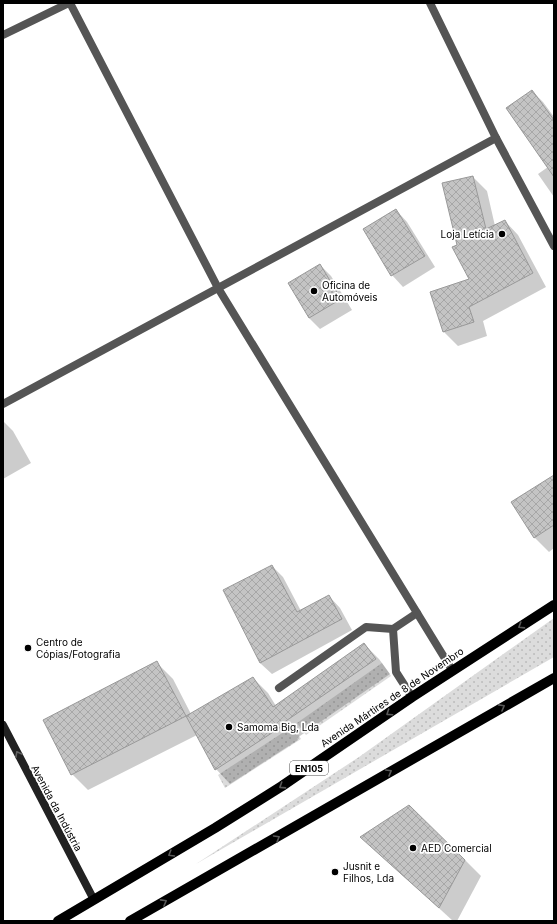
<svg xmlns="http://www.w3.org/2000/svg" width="557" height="924" font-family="Inter,sans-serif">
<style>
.garden{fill:url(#garden-dots)}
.shadow{fill:#0003}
.building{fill:url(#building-cross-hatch);stroke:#999}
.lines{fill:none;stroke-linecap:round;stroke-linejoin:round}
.lane{stroke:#555;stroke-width:8}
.street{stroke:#555;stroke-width:8}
.secondary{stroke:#222;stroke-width:8}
.primary{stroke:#000;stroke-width:10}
.oneway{stroke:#595959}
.oneway2{stroke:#646464}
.poi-dot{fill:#000;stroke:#fff;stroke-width:1.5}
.labels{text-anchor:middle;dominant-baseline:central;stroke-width:3.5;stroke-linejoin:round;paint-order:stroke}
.shield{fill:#fff;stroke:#4c4c4c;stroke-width:1}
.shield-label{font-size:9px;font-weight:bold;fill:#000}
.poi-label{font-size:10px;fill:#000;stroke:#fff;text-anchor:start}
.street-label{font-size:10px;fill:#000;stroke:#fff}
</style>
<defs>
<pattern id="garden-dots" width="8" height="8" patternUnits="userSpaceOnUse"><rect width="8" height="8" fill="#dcdcdc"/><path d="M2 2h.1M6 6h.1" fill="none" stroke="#bbb" stroke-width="1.8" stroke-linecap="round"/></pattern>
<pattern id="building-cross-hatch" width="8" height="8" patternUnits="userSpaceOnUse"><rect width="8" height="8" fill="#c4c4c4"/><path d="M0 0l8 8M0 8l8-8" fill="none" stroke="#a7a7a7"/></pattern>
</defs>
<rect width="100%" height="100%" fill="#fff"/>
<!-- garden -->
<g class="garden">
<polygon points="554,618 554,657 196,864 359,757"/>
<polygon points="382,663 391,676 306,735 297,723"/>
<polygon points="293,726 301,739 225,788 218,775"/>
</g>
<!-- shadow -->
<g class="shadow">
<polygon points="532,91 543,102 554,117 554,197 538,174 548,167"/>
<polygon points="473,177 487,191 495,226 505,221 518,235 546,287 483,321 487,336 458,346 444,332 431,293 470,279 458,245"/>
<polygon points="396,210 407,222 435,267 403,287 392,275 365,230"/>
<polygon points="320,265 331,276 352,310 320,329 309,318"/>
<polygon points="3,421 13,431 31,463 3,479"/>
<polygon points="554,477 554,548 549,552 534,537"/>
<polygon points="272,566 283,577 301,611 329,596 340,608 352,630 272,674 260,663"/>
<polygon points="364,644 379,659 390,674 297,738 298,740 230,784 216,769 197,735 88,790 72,774 157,663 173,679 191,714 253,678 268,693 276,706"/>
<polygon points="361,837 465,860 481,876 457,921 453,921"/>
</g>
<!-- building -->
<g class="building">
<polygon points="532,90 554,120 554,177 506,108"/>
<polygon points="473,176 486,229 505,220 533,273 469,307 474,322 443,332 430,292 469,279 452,247 457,245 442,183"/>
<polygon points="396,209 425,256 391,276 363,229"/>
<polygon points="320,264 341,299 309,318 288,283"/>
<polygon points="554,475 554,525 534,538 511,502"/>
<polygon points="272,565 297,612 329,595 342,619 260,663 223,590"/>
<polygon points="364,643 376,659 283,723 284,725 215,770 186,716 253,677 273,707"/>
<polygon points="157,661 186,716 71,775 43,720"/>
<polygon points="409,805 465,860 439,908 360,837"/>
</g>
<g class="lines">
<!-- lane -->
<g class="lane">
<polyline points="393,629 417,613"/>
<polyline points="279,688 366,627 393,629 396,672 412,697"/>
</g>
<!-- street -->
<g class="street">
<polyline points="70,3 218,288 452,670"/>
<polyline points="430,3 496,138 554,246"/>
<polyline points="3,35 69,3"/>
<polyline points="3,404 496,138"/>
</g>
<!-- secondary -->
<polyline class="secondary" points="3,725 94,900"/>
<!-- primary -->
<g class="primary">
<polyline points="58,921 215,828 282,786 412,697 554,605"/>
<polyline points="130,921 554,678"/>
</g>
</g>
<!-- one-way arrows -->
<defs><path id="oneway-chevron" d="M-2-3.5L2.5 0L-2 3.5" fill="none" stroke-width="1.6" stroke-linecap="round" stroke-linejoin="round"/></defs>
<g class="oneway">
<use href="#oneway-chevron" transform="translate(521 626) rotate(148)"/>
<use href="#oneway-chevron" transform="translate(502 707) rotate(-29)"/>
<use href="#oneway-chevron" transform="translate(389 713) rotate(146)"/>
<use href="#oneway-chevron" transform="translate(389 772) rotate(-30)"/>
<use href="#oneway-chevron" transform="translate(282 786) rotate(147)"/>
<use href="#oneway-chevron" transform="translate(277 838) rotate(-30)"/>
<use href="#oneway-chevron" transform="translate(171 854) rotate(149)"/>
<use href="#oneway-chevron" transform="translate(164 902) rotate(-29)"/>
</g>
<use class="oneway2" href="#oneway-chevron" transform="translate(18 754) rotate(-118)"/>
<!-- markers -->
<g class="poi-dot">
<circle cx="502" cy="234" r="4"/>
<circle cx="314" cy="291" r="4"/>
<circle cx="28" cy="648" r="4"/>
<circle cx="229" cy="727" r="4"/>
<circle cx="413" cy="848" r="4"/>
<circle cx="335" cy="872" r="4"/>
</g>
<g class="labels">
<!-- shield labels -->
<rect class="shield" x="290" y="761" width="38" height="14" rx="3"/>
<g class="shield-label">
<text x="309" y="768">EN105</text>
</g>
<!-- poi labels -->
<g class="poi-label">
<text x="494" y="234" text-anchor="end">Loja Letícia</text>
<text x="322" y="285">Oficina de<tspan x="322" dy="12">Automóveis</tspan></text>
<text x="36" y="642">Centro de<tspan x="36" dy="12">Cópias/Fotografia</tspan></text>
<text x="237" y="727">Samoma Big, Lda</text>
<text x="421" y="848">AED Comercial</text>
<text x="343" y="866">Jusnit e<tspan x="343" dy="12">Filhos, Lda</tspan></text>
</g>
<!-- street labels -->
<g class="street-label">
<text transform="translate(392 697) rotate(-34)">Avenida Mártires de 8 de Novembro</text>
<text transform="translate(57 808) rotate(62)">Avenida da Indústria</text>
</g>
</g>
<!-- border -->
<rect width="557" height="924" fill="none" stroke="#000000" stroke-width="8"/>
</svg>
